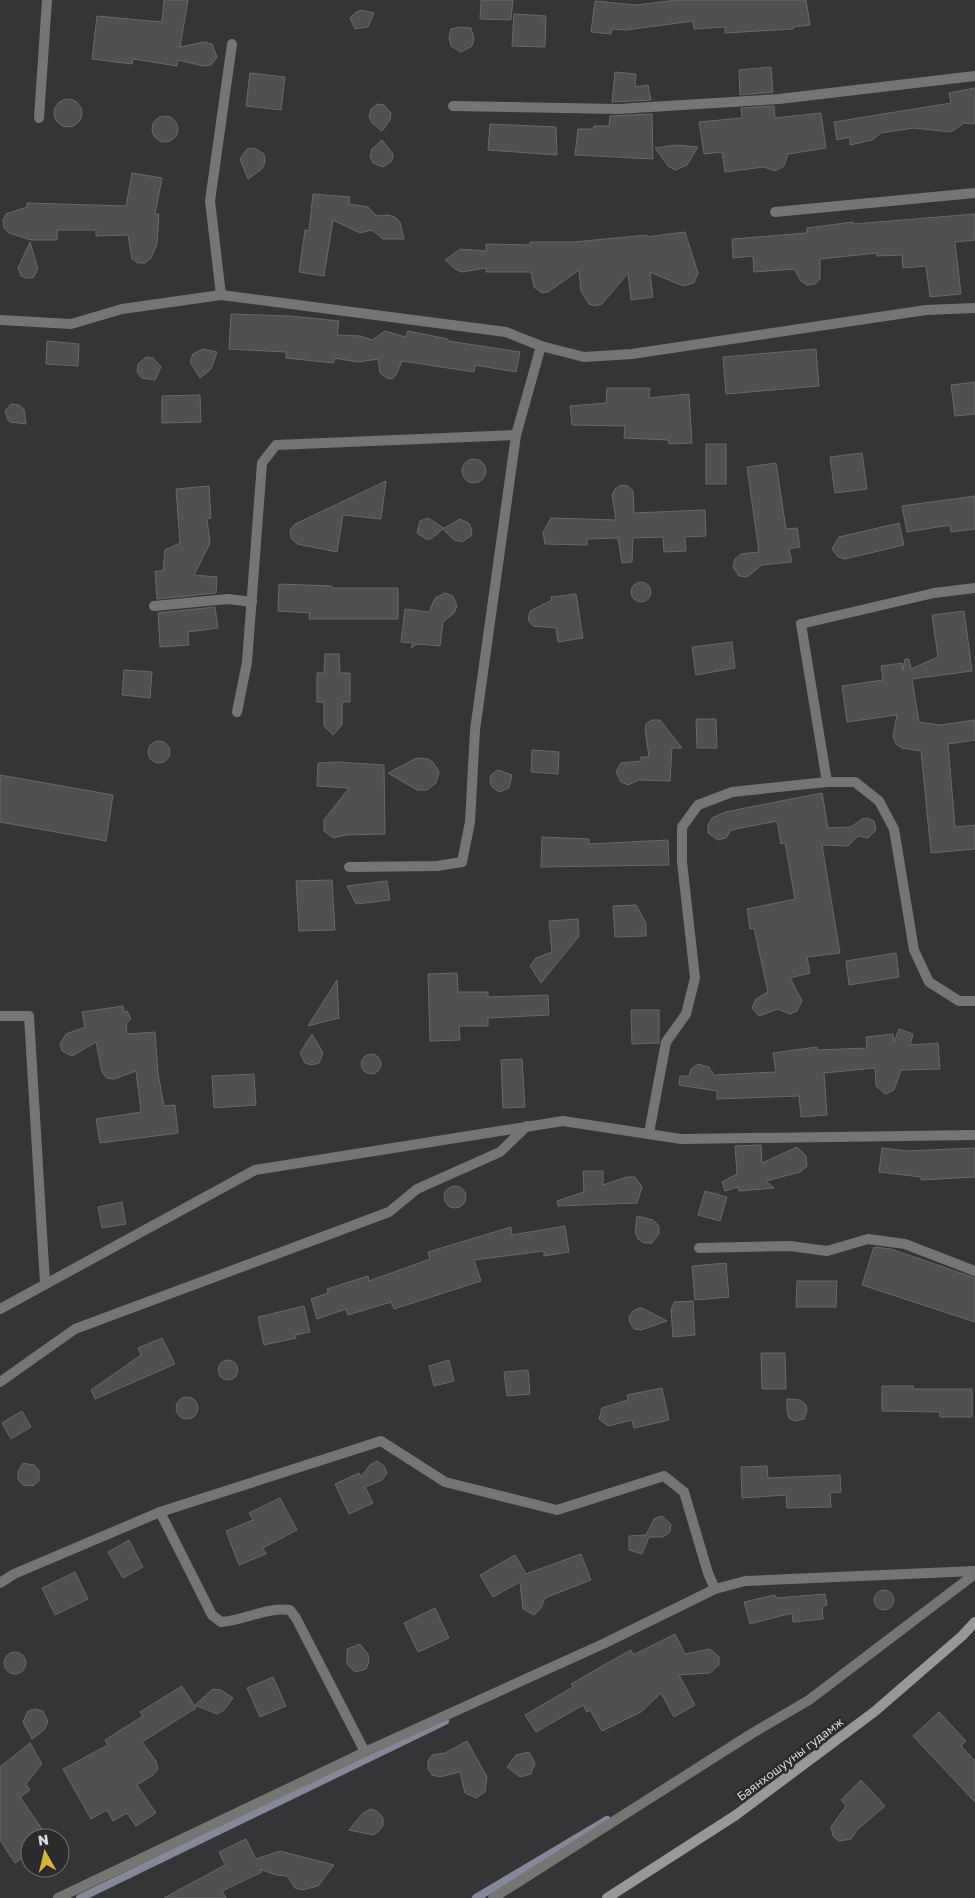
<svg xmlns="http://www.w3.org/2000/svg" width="975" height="1898" font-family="'Golos Text',sans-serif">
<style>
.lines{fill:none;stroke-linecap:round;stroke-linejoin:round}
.stream{stroke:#85879a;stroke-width:8}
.building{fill:#505053;stroke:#67686b}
.street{stroke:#757573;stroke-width:10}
.secondary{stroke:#999895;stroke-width:10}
.labels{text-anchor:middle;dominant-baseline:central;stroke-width:5;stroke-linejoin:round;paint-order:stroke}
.street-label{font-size:12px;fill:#d8d8da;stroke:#2b2b2e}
</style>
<rect width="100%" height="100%" fill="#353538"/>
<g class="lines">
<!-- stream -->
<g class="stream">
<polyline points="80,1898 445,1721"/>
<polyline points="476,1898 607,1820"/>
</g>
</g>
<!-- building -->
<g class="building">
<polygon points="164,0 188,0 180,47 204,42 212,44 217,57 211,65 203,66 178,60 177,66 133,59 132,64 92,59 97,16 162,22"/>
<polygon points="481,0 513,0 511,20 480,19"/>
<polygon points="678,0 806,0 810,25 793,27 793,29 725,33 725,27 694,29 693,21 626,30 612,29 611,34 591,32 595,1 636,5"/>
<polygon points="362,10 374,13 368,27 355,29 350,18 356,12"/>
<polygon points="514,14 546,16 545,47 512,46"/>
<polygon points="460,27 471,28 474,39 472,46 461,52 451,46 449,38 451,29"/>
<polygon points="771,67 773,92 740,95 739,70"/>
<polygon points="615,72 636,74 635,87 648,85 651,100 612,102"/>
<polygon points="250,73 285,77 281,110 246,106"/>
<polygon points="975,88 975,124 964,123 951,132 914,128 881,133 872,140 850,145 850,137 837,140 834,122 951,103 949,93"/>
<circle cx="68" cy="113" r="14"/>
<polygon points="377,104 384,105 391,113 390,120 382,131 372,123 369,116 371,109"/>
<polygon points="774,106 775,118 821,113 826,148 788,154 784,166 775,171 764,167 725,172 722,152 704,154 699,122 742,118 741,108"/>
<polygon points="652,114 653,159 575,155 578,129 593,129 594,126 609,126 610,116"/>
<circle cx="165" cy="129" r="13"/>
<polygon points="490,124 556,127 557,155 488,150"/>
<polygon points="382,140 393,154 392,161 383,167 373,163 370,156 372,149"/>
<polygon points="677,145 698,147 687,165 675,170 668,166 655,148"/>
<polygon points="254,148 264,154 265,162 262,169 248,179 240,159 247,149"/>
<polygon points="132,173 162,178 155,214 159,214 157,244 151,258 145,263 138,263 132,259 128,235 96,236 96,230 57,230 57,240 31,240 9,233 4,228 3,220 6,214 27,207 27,203 126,206"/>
<polygon points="313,194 350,197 349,204 368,207 377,216 388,215 395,217 400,222 404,239 383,239 372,230 360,233 333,220 324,276 299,272 305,230 309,231"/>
<polygon points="975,214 975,240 955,242 961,294 930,297 926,266 903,268 902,255 877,256 877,253 820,259 820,279 815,284 807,285 801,281 794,269 754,272 753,256 733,258 732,239 807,233 807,228 853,222 854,224"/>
<polygon points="685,232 698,273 694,283 683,286 650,272 653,297 631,300 628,273 602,304 595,306 589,304 581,291 579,270 548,292 542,293 534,287 531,272 486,272 486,268 462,272 455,269 445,260 460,249 486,251 486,244 530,245 530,242 574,242 647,235 646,237"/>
<polygon points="30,242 38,269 33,278 26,278 21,276 18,268"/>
<polygon points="231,314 290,316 339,321 337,335 360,336 372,340 385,331 406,337 408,331 448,339 448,341 520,352 516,372 475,365 474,372 402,361 396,375 392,379 387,378 380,373 378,359 358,362 334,358 334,363 286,358 286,352 229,349"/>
<polygon points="47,341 79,344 78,366 46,364"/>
<polygon points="203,349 217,352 211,369 200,378 190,362 193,354"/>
<polygon points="816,349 819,386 726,394 723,357"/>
<polygon points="146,357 153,358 161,367 155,380 142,378 137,372 138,364"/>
<polygon points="975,382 975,414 955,416 951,385"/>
<polygon points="607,388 650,388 649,398 689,394 692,443 669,444 668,440 624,438 625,426 572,425 570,406 606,403"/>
<polygon points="200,395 201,422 162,423 162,396"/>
<polygon points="11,404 19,405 24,409 26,424 10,422 8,420 5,411"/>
<rect x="706" y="444" width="20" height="40"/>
<polygon points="862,453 867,489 835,493 830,457"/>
<circle cx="474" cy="471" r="12"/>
<polygon points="776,463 786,529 797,528 800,547 789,549 792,562 762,565 747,577 739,576 733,567 735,559 741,554 759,552 747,467"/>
<polygon points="386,481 381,519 343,515 337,552 297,544 291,538 290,530 295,524"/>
<polygon points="621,485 628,486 633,491 634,513 705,510 706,536 685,537 686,551 664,552 663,537 633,538 632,562 622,563 618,538 587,539 587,545 545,544 543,532 551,518 616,520 612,495 615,489"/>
<polygon points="209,486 211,518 207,519 210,543 194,575 217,577 216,593 157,599 155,571 163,571 165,550 180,543 176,489"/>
<polygon points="975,496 975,529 951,532 950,525 907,532 902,506"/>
<polygon points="428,518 444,528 431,539 426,539 417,533 420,521"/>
<polygon points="460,519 469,523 472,530 471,536 462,542 454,540 443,529"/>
<polygon points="899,523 904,545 845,559 838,557 832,549 839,537"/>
<circle cx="641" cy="592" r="10"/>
<polygon points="279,584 332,586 332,588 398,588 398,619 309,619 310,613 278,611"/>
<polygon points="445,593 453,596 457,606 454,613 443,622 440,646 417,644 411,648 413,643 401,642 405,609 429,612 435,598"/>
<polygon points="576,594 583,638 558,642 556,628 533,626 528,620 530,611 552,600 551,597"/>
<polygon points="215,607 218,628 188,632 189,645 160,647 158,613"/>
<polygon points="964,611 972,671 912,679 919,722 940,725 975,720 975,740 948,744 955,827 975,825 975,849 931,853 921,751 902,748 896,744 893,736 897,715 847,722 842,686 883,680 881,666 902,663 903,670 905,659 909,659 911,669 938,657 932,615"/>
<polygon points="732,642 735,668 696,675 692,647"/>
<polygon points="325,654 339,654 340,673 350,673 350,702 342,702 342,725 333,735 324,726 324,702 317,702 317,673 324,673"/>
<polygon points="124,670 152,672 150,698 122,695"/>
<polygon points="696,719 716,719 717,748 697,748"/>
<polygon points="652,720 660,720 682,748 672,748 670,781 639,780 628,785 621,782 616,772 621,763 641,761 641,757 649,757 645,729 646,724"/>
<circle cx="159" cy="752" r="11"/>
<polygon points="532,750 559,752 558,774 531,772"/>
<polygon points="417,758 428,759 433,762 439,772 436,783 427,790 417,790 388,773"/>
<polygon points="337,762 384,765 385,834 346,835 333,838 324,831 324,820 349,788 317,786 318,763"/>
<polygon points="498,770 512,775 509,788 500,792 493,788 490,782 491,775"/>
<polygon points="0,775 113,795 106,841 0,822"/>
<polygon points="822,793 828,828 851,827 862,819 868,818 874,821 876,830 868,838 858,836 848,846 822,845 840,953 807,957 810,973 790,978 802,1001 797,1011 790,1014 778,1009 759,1016 752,1008 756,999 768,992 754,928 750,929 747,909 795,899 785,843 781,844 777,821 731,830 726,838 718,840 708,833 708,825 712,818 725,812"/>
<polygon points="542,837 589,839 589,844 668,840 669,865 541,867"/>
<polygon points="332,880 335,930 299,931 296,881"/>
<polygon points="387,881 390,900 356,904 347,886"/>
<polygon points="636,905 646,923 646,936 615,937 613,906"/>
<polygon points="578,919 579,936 541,983 530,966 536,958 552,952 549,921"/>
<polygon points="896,953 899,977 849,985 846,961"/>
<polygon points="457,973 458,992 488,992 488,997 548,995 549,1015 488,1018 488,1026 459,1026 460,1040 430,1041 428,974"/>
<polygon points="337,980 339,1018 308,1026"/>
<polygon points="123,1006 124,1012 127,1011 131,1019 126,1023 127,1034 155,1032 158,1073 164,1106 175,1105 178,1133 100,1143 96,1119 141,1112 136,1071 114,1079 107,1078 102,1072 96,1042 72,1056 62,1051 60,1044 66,1034 85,1027 82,1012"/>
<polygon points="631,1010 659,1010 659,1043 632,1044"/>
<polygon points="899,1029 913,1034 910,1045 938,1043 940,1069 901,1070 894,1090 885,1094 876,1086 875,1068 824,1073 827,1115 801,1117 799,1096 717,1099 717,1091 679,1085 680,1076 689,1076 691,1069 698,1064 709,1067 714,1075 776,1072 773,1053 817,1047 817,1050 867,1048 866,1037 893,1034 894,1042"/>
<polygon points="312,1034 323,1053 319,1063 312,1065 305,1063 300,1053"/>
<circle cx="371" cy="1064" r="10"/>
<polygon points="522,1059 525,1107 503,1108 501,1060"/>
<polygon points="254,1074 256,1105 214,1108 212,1076"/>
<polygon points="761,1145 762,1163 797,1147 806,1156 807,1166 800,1172 766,1181 774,1188 739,1191 738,1187 725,1191 722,1182 737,1174 735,1146"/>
<polygon points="882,1148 907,1151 975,1148 975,1177 921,1180 921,1177 879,1172"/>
<polygon points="583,1171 603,1171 603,1185 627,1177 635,1177 642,1187 637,1203 558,1206 557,1201 584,1192"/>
<circle cx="455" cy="1197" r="11"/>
<polygon points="705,1191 727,1197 720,1221 698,1215"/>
<polygon points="122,1202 126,1224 102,1228 98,1207"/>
<polygon points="637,1216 653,1220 659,1226 659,1234 652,1243 644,1243 638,1239 635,1232"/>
<polygon points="565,1226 569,1252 544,1256 544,1251 474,1260 481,1281 394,1309 391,1302 348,1315 346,1309 317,1319 311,1299 328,1293 327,1289 368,1276 369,1281 430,1259 428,1252 511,1227 512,1235"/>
<polygon points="874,1247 891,1249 975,1278 975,1322 862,1285"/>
<polygon points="726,1263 729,1297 695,1300 692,1266"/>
<polygon points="797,1281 837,1281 836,1307 796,1307"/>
<polygon points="693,1301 695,1335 673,1337 671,1310 674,1302"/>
<polygon points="304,1306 310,1332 295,1335 296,1338 264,1345 258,1317"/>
<polygon points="639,1308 642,1308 667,1321 641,1330 634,1329 630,1323 629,1317 633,1311"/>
<polygon points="162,1338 175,1364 95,1399 91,1390 141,1355 138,1348"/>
<polygon points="761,1353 785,1353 786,1389 762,1389"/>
<polygon points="449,1360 454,1381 434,1386 429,1366"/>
<circle cx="228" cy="1370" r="10"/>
<polygon points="528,1370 530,1394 507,1396 504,1372"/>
<polygon points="882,1386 913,1386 913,1389 972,1389 972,1417 940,1417 940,1412 882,1411"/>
<polygon points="662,1388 669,1420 634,1428 632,1420 608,1426 599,1419 602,1408 628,1400 627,1395"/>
<circle cx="187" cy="1408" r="11"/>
<polygon points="787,1399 800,1400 806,1405 807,1411 804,1419 795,1421 789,1418 787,1411"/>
<polygon points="22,1411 31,1427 11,1439 2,1423"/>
<polygon points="377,1461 384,1466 387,1473 382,1480 365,1487 373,1503 349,1514 335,1484 359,1473 361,1477 370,1465"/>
<polygon points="23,1463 34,1465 39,1470 39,1481 33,1486 23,1485 18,1479 18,1472"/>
<polygon points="767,1466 768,1478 840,1475 841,1492 830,1493 831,1507 787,1508 786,1495 742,1498 741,1467"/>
<polygon points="280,1498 297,1530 263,1548 266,1554 239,1565 226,1531 253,1520 249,1513"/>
<polygon points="662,1516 671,1524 670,1532 663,1537 649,1537 642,1554 629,1550 629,1536 646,1535 654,1519"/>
<polygon points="129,1540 143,1567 123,1578 108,1552"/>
<polygon points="581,1554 591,1580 545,1598 541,1608 534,1615 523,1609 520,1582 493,1597 480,1575 515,1555 526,1574"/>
<polygon points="75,1572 88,1599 55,1615 42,1588"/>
<circle cx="884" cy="1600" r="10"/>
<polygon points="825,1594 827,1605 822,1606 823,1619 793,1622 792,1613 750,1624 744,1602 775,1595 776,1598"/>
<polygon points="435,1608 449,1638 418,1652 404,1623"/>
<polygon points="675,1634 685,1654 710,1649 719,1657 719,1665 710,1673 679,1675 695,1705 674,1717 661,1693 641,1712 602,1731 590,1710 587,1712 583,1705 536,1732 525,1715 573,1687 571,1684 611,1661 631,1650 633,1655"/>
<polygon points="360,1644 368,1654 369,1662 366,1669 355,1672 347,1664 347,1649"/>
<circle cx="15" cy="1663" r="11"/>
<polygon points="273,1677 286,1706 260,1717 247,1688"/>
<polygon points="182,1686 196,1708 142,1742 156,1761 158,1769 153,1775 137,1785 156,1813 136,1826 127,1813 113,1821 107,1810 91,1819 63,1769 108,1745 105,1740 143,1716 140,1712"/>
<polygon points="213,1689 221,1690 233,1698 224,1710 217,1714 195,1705"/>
<polygon points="35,1709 43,1711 48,1722 44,1730 32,1739 23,1722 28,1711"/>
<polygon points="939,1712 966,1741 961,1746 975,1761 975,1802 913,1736"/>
<polygon points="467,1741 487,1777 485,1792 476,1798 465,1793 460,1772 440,1777 432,1775 428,1769 428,1761 432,1755 445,1753"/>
<polygon points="30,1743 42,1764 26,1784 30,1790 20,1797 48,1838 30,1838 30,1853 15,1863 0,1840 0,1767"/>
<polygon points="529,1752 535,1763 531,1774 520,1777 507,1767 516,1755"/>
<polygon points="861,1780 885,1806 857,1830 851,1839 839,1841 833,1836 831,1827 846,1806 841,1800"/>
<polygon points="371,1809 378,1812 383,1818 383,1826 378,1832 373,1835 349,1830 363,1813"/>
<polygon points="246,1839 256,1859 280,1851 334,1865 318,1886 302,1890 295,1888 287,1876 276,1875 260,1869 262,1872 222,1891 226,1898 164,1898 225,1865 219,1852"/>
</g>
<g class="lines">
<!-- street -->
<g class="street">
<polyline points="453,106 618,109 779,99 975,76"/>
<polyline points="39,118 47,0"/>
<polyline points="775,212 975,193"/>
<polyline points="221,295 210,201 232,44"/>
<polyline points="0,320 71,324 122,309 221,295 506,332 541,346 584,357 632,354 926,310 975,308"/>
<polyline points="154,606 228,599 252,602"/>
<polyline points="237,712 247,662 262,463 276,445 516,435"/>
<polyline points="827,782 801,624 934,593 975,588"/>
<polyline points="349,867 437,866 462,862 470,822 475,730 516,435 541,346"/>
<polyline points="0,1016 29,1016 45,1283"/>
<polyline points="649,1133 666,1042 686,1014 695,978 682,862 682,827 698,805 732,792 827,782 855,782 879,801 894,829 914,950 929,982 959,1001 975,1001"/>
<polyline points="699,1248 790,1246 827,1251 868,1239 905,1244 975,1271"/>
<polyline points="0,1309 255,1170 563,1121 681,1139 975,1135"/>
<polyline points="0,1382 75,1329 389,1212 417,1189 500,1152 527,1126"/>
<path d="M160 1512 212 1615 221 1622C245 1620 267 1607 290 1610L296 1618 365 1752"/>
<polyline points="0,1583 14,1574 160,1512 381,1441 445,1482 557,1510 664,1476 684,1492 708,1573 715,1589"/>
<polyline points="58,1898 365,1752 603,1644 715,1589 745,1581 975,1571"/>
<polyline points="493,1898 751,1734 809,1700 975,1574"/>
</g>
<!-- secondary -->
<polyline class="secondary" points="607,1898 736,1815 874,1712 962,1636 975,1622"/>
</g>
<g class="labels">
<!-- street labels -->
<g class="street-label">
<text transform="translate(790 1759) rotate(-37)">Баянхошууны гудамж</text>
</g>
</g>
<!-- north arrow -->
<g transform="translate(45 1853) rotate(352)"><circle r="24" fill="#2b2b2e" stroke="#707073"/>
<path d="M0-4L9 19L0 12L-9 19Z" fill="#d9b334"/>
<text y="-8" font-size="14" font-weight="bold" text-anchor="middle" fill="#d8d8da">N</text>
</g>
</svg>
